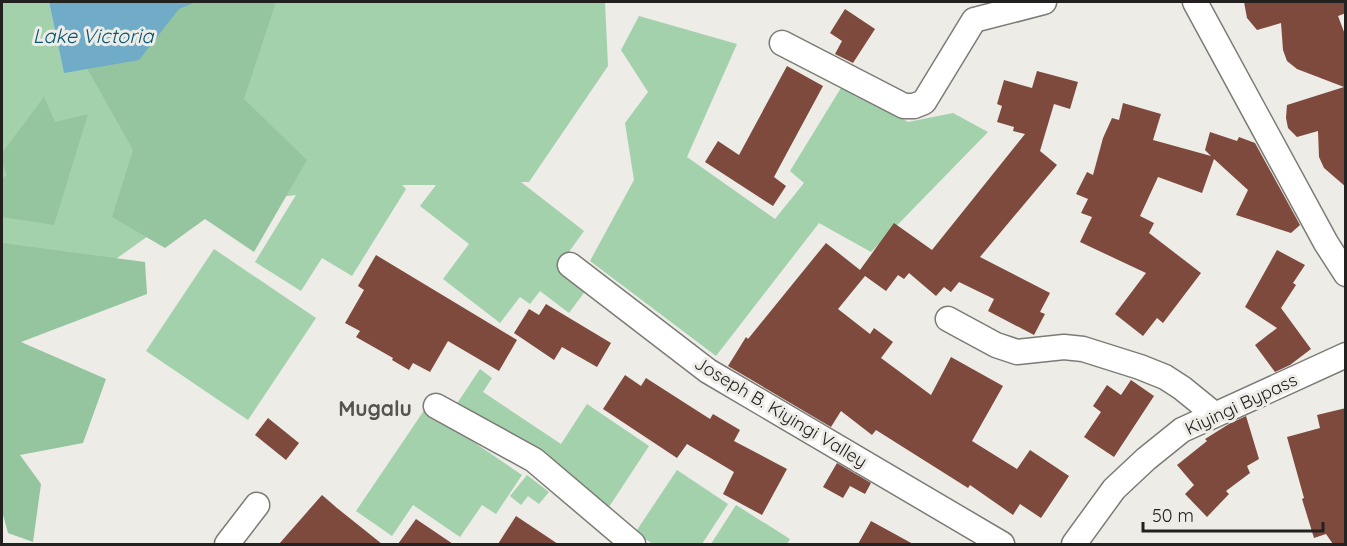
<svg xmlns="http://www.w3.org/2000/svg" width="1347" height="546" font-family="Quicksand,sans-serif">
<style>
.green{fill:#a2d1ac}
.forest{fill:#95c59f}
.water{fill:#70abc8}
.building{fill:#7e4a3e}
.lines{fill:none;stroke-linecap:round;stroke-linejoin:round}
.minor-casing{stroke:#7c7b76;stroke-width:27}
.minor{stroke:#fff;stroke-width:24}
.labels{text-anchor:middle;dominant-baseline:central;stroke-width:6;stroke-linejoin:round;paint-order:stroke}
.street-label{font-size:18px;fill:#22211f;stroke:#edece7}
.water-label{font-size:20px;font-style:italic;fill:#065775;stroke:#edece7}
.quarter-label{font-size:21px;font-weight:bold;fill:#555450;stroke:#edece7}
</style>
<rect width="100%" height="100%" fill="#edece7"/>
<!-- green -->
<g class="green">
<polygon points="2,2 49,2 64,72 196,2 605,2 608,66 529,182 521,182 584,231 558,267 586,290 569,313 540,291 530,304 520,297 500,323 443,279 469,244 420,206 436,185 402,185 406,189 352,276 322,258 301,291 255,262 296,195 186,209 2,340"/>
<polygon points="639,16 737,44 687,157 775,219 804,183 790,171 844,83 908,122 953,113 988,132 871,252 819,223 716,356 590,261 634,180 625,123 648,92 621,50"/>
<polygon points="214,249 316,318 248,420 146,351"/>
<polygon points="480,369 492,378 483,392 561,444 587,404 649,446 609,507 456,405"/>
<polygon points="425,409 522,475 496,514 482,505 460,537 413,505 392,536 356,511"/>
<polygon points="677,470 728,504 702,544 653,544 635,533"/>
<polygon points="527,475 549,492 539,504 528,496 521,505 510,496"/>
<polygon points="736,505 790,539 787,544 711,544"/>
</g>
<!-- forest -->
<g class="forest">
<polygon points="191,2 276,2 244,99 307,160 254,252 205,219 165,248 112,217 133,150 83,61"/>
<polygon points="44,97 55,122 88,114 54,225 2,217 2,178 7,176 2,162 2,153"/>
<polygon points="2,243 145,262 147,294 21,342 106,379 83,443 20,455 41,484 33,542 8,533 2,511"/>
</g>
<!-- water -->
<polygon class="water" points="49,2 196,2 179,9 139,60 64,73"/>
<!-- building -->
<g class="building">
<polygon points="1244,2 1346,2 1346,13 1338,16 1346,37 1346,187 1324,168 1319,157 1318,131 1297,137 1288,128 1286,118 1287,105 1344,87 1297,69 1287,61 1283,50 1281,23 1257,30 1247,18"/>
<polygon points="845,9 875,29 853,63 835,54 842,41 830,33"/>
<polygon points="787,66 823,86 774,177 786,186 773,206 705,162 718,141 739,155"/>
<polygon points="1037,71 1078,82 1070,109 1054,104 1040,151 1057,165 980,257 1050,293 1040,312 1045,314 1034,335 988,311 994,299 959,282 951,292 944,287 936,296 909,273 904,279 898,275 886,291 865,276 838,309 870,334 874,328 893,342 881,358 931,395 951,357 1003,386 972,441 1017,469 1030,450 1069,476 1041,518 1020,504 1013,515 970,485 968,488 876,430 872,435 841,411 831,427 728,366 746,337 748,339 826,243 860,270 894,223 932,250 1025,134 1013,131 1014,127 997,122 1002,106 997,104 1004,80 1032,88"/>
<polygon points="1123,103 1161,114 1153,140 1211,156 1205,150 1210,132 1237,141 1239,137 1255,143 1300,225 1291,233 1236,215 1248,190 1214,159 1202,193 1158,177 1140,216 1154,223 1149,233 1201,273 1163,323 1157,318 1143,336 1115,314 1146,273 1080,242 1092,217 1081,213 1088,199 1076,194 1087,172 1093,175 1103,138 1112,118 1119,120"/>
<polygon points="1277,250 1305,265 1293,283 1296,285 1281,308 1311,349 1290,365 1275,372 1255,345 1277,328 1245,307"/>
<polygon points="376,255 517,340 499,371 448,341 430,372 413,363 409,370 392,360 393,358 356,337 360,331 345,323 364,290 358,286"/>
<polygon points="546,304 611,343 597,367 562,347 554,360 514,333 529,309 539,315"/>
<polygon points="625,375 641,386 646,378 710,419 713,414 740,430 734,441 787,469 762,515 723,494 734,472 687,444 677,458 603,409"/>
<polygon points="1131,380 1154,396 1114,457 1084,437 1101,412 1093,406 1107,385 1121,395"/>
<polygon points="1346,408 1346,544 1333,544 1326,534 1314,538 1302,499 1304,498 1287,437 1320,428 1317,415"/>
<polygon points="1246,416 1259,459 1247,466 1250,473 1226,491 1229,494 1207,517 1185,494 1194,485 1177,465 1207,441 1205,439 1229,424"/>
<polygon points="268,418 299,443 286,460 255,435"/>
<polygon points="837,463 871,483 865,494 850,486 843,498 823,487"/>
<polygon points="322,495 337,508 382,544 279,544"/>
<polygon points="516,516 558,544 498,544"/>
<polygon points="416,519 453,544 398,544"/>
<polygon points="871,521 913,544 858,544"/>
</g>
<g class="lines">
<!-- minor casing -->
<g class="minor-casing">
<g id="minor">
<polyline points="1195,2 1326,243 1346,274"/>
<polyline points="782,43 904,106 914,106 924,102 974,20 1044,2"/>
<polyline points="570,265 708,371 1002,544"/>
<polyline points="948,319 996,345 1017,352 1064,347 1083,349 1140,367 1165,377 1182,388 1214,414"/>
<polyline points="436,406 534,460 633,544"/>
<polyline points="227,544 257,505"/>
<polyline points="1074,544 1114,489 1146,459 1182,430 1346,355"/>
</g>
</g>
<!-- minor -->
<use href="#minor" class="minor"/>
</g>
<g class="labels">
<!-- street labels -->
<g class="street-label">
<text transform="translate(1241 404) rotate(-25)">Kiyingi Bypass</text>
<text transform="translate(781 412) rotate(31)">Joseph B. Kiyingi Valley</text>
</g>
<!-- water labels -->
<g class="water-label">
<text x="93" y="35">Lake Victoria</text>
</g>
<!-- quarter labels -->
<g class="quarter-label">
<text x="375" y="408">Mugalu</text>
</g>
</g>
<!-- border -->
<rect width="1347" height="546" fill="none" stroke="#22211f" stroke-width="6"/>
<!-- scale -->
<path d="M1143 522v9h180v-9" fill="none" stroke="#22211f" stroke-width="3"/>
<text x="1152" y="522" font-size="18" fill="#22211f" stroke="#edece7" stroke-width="4.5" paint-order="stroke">50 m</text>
</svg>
